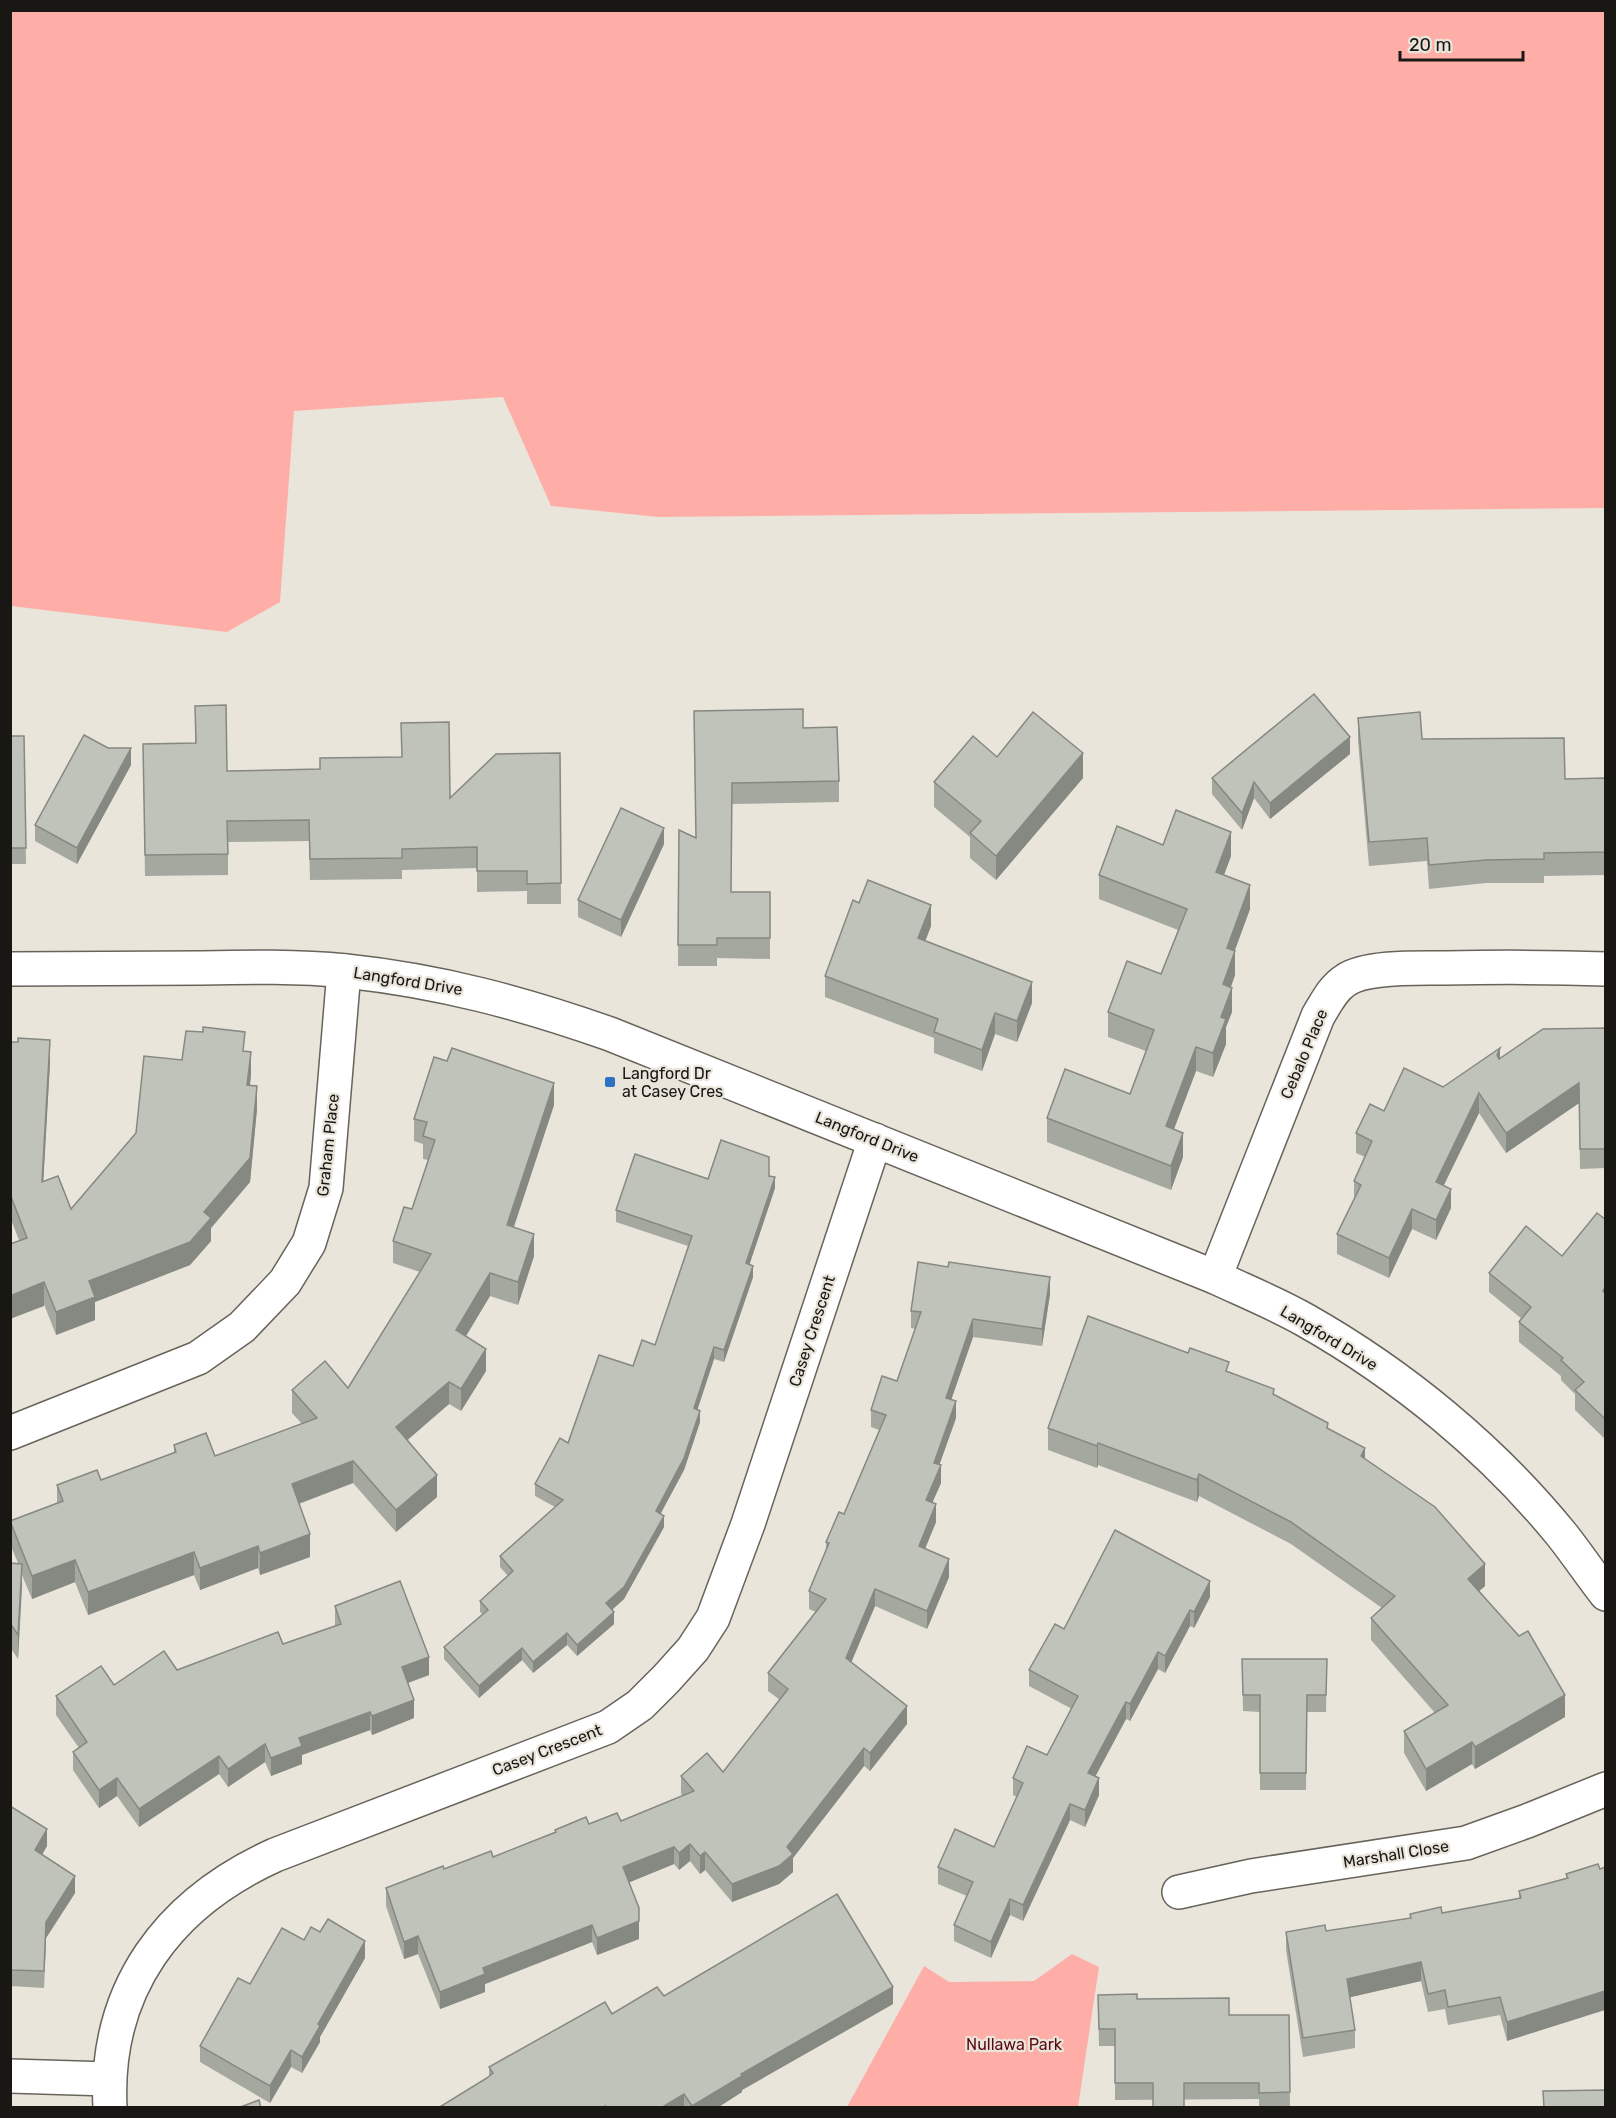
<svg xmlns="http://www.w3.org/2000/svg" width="1616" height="2118" font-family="Rubik,sans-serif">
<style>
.green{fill:#ffaea7}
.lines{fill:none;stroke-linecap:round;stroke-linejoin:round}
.minor-casing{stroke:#68645b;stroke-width:36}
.tertiary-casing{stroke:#68645b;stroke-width:36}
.minor{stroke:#fff;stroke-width:33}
.tertiary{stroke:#fff;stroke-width:33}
.wall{fill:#a5a89f}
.shaded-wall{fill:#868882}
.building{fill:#c0c3b9;stroke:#868882;stroke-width:1.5}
.poi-dot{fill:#2d73c4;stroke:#e9e5db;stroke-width:2}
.labels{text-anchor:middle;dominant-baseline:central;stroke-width:4.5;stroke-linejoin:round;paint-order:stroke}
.street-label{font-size:16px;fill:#191714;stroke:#e9e5db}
.poi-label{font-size:16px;fill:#191714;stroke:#e9e5db;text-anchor:start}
.park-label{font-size:16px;fill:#5b0a10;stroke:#e9e5db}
</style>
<rect width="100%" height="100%" fill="#e9e5db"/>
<!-- green -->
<g class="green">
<polygon points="11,10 1605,11 1605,508 658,517 551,506 503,397 294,411 280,602 227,632 11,606"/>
<polygon points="1072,1954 1099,1967 1078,2107 847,2107 924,1966 949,1982 1034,1981"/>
</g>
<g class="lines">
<!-- minor casing -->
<g class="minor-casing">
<g id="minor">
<path d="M1215 1277 1318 1016C1326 1003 1333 988 1346 980 1366 966 1420 968 1445 968 1499 967 1552 967 1606 969"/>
<polyline points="10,1433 198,1358 242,1327 285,1282 309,1243 326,1188 344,971"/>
<polyline points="1179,1892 1251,1876 1466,1843 1527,1821 1606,1789"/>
<polyline points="10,2076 109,2079"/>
<path d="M110 2108C104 1988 169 1903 275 1855L608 1727 640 1705 666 1679 693 1649 713 1618 748 1524 875 1140"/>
</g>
</g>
<!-- tertiary casing -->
<g class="tertiary-casing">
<path id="tertiary" d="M10 969C74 969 138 968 201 968 249 967 298 966 346 971 440 981 522 1003 610 1034L1215 1277C1245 1291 1277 1304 1305 1320 1402 1375 1492 1449 1562 1535 1577 1554 1591 1575 1606 1594"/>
</g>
<!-- minor -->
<use href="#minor" class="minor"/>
<!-- tertiary -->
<use href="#tertiary" class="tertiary"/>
</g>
<!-- wall -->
<g class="wall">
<polygon points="195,706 227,771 320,769 320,758 450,798 560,753 561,904 527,904 527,891 477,892 477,868 402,870 402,879 310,880 309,841 228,842 228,875 145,876 143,744 195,743"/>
<polygon points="694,711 803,728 839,781 839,802 732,804 731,892 770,892 770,959 717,958 717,966 678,966 679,830 696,838"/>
<polygon points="1358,718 1422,739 1565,779 1605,778 1605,875 1544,876 1544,883 1486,883 1429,889 1427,861 1369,866 1358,741"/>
<polygon points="10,736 24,736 26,864 10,864"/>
<polygon points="1350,754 1270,819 1254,798 1242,830 1212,794 1212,778"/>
<polygon points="997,757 1083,778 996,880 970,858 970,837 934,807 934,782"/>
<polygon points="131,765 77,864 35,841 35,825"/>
<polygon points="664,844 621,937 578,917 578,900"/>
<polygon points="1163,845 1231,856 1224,875 1250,909 1234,951 1235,975 1231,987 1232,1012 1226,1027 1226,1044 1213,1077 1196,1071 1174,1129 1183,1157 1171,1190 1047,1142 1047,1118 1130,1094 1146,1051 1108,1037 1108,1012 1161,974 1178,930 1099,899 1099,875"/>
<polygon points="931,926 925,941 1032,1003 1017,1042 995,1034 982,1071 934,1053 934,1038 825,997 825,976"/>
<polygon points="1605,1028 1605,1168 1580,1169 1579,1103 1506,1153 1479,1113 1444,1185 1451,1208 1436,1240 1412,1229 1389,1278 1337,1254 1337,1234 1354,1199 1354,1181 1365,1157 1356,1153 1356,1133 1384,1111 1443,1087 1500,1058"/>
<polygon points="10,1042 50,1063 43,1181 71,1209 136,1133 182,1060 245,1052 251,1075 250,1085 257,1109 250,1182 211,1228 211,1241 190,1265 95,1302 95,1320 56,1335 10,1217"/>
<polygon points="554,1105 514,1227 534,1256 518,1305 490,1296 465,1336 486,1371 461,1411 449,1404 407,1440 437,1497 396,1532 353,1483 299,1504 310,1557 260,1575 258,1568 200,1590 194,1575 88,1615 75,1582 32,1599 22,1575 18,1659 10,1647 10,1563 18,1563 10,1544 10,1521 57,1503 57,1485 101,1480 174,1453 174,1445 215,1456 302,1424 292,1413 292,1390 348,1388 420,1272 393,1263 393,1241 412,1209 428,1160 423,1159 423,1144 414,1141 414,1119"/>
<polygon points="769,1176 775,1188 749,1265 753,1277 724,1362 714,1359 697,1410 700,1422 684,1470 661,1513 664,1527 624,1599 612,1610 614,1624 577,1656 567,1645 533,1673 522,1660 479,1698 444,1659 444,1647 482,1614 480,1612 480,1601 508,1576 500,1567 500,1556 555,1507 535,1496 535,1484 568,1443 633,1366 655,1345 688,1246 616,1222 616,1210 708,1179"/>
<polygon points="1605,1219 1605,1439 1575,1410 1575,1394 1561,1380 1561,1376 1519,1342 1519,1322 1522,1319 1489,1292 1489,1273 1562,1256"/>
<polygon points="1050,1294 1042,1346 973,1337 951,1399 956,1418 939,1465 941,1483 932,1503 936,1522 925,1549 949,1577 927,1629 875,1606 851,1662 907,1724 870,1771 864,1766 793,1858 793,1872 779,1884 732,1902 705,1870 700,1874 690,1861 679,1870 674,1864 629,1882 639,1939 597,1955 592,1942 485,1984 485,1992 440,2009 418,1954 404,1959 386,1906 386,1888 444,1869 493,1857 555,1833 555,1830 589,1824 621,1821 683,1796 681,1794 681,1776 723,1772 780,1700 768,1691 768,1673 816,1612 809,1609 809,1591 826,1552 826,1542 844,1514 879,1430 871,1427 871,1410 897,1381 916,1329 911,1328 911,1311"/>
<polygon points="1229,1373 1274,1395 1328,1429 1365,1459 1485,1586 1479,1591 1565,1717 1475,1769 1472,1764 1426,1791 1404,1753 1404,1731 1435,1713 1371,1640 1371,1618 1382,1608 1291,1544 1199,1496 1197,1502 1098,1465 1097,1468 1048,1450 1048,1428"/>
<polygon points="1210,1597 1194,1628 1190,1626 1165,1673 1158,1669 1130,1721 1126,1719 1095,1777 1099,1795 1085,1827 1070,1820 1023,1921 1010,1915 991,1958 954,1941 954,1925 967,1896 938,1884 938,1867 994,1847 1017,1797 1013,1795 1013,1778 1047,1755 1072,1709 1029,1686 1029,1670 1064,1629"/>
<polygon points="335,1606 429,1675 408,1683 414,1718 372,1735 370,1730 302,1755 302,1764 271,1776 265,1762 228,1787 219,1774 139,1827 117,1796 99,1808 73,1770 73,1752 79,1748 56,1715 56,1696 114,1685 177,1670 283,1644 335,1626"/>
<polygon points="1242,1659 1327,1659 1326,1712 1307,1712 1306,1790 1260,1790 1260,1712 1243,1711"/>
<polygon points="10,1806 47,1846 42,1855 75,1893 46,1938 44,1988 10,1986"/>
<polygon points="1598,1864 1507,2041 1500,2015 1448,2025 1445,2009 1428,2012 1421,1981 1350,1997 1355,2030 1355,2048 1303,2057 1286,1950 1286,1932 1326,1931 1410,1918 1410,1914 1442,1913 1519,1898 1519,1891 1566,1878 1566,1874"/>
<polygon points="304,1940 365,1958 320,2037 320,2042 302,2073 291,2067 270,2103 200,2062 200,2046 250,1984"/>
<polygon points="1098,1995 1137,1999 1229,2015 1289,2015 1290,2108 1259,2108 1259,2099 1115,2100 1115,2046 1099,2046"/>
<polygon points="664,1996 893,2004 742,2090 742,2092 717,2108 438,2108 489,2076 489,2067 612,2014"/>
</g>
<!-- shaded-wall -->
<g class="shaded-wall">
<polygon points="1350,737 1350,754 1270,819 1270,803"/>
<polygon points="131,748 131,765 77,864 77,848"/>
<polygon points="1083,753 1083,778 996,880 996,856"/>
<polygon points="1254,782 1254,798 1242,830 1242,813"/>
<polygon points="664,828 664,844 621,937 621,920"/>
<polygon points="1231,832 1231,856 1216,896 1216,872"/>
<polygon points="1250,885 1250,909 1227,972 1227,948"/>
<polygon points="931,905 931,926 918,960 918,938"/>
<polygon points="1235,951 1235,975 1223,1008 1223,984"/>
<polygon points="1032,982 1032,1003 1017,1042 1017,1021"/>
<polygon points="1232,988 1232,1012 1226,1027 1226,1044 1213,1077 1213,1053 1221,1017"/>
<polygon points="995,1013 995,1034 982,1071 982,1050"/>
<polygon points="50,1040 50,1063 42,1205 42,1182"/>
<polygon points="1196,1047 1196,1071 1166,1150 1166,1126"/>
<polygon points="1500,1048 1500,1067 1497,1055"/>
<polygon points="251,1052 251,1075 247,1108 247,1085"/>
<polygon points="554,1083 554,1105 507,1247 507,1225"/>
<polygon points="1579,1083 1579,1103 1506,1153 1506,1133"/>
<polygon points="257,1086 257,1109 250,1182 211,1228 211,1241 190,1265 95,1302 95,1320 56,1335 56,1312 89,1281 204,1212"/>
<polygon points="1479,1093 1479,1113 1436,1201 1436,1182"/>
<polygon points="1183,1133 1183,1157 1171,1190 1171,1166"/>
<polygon points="775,1177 775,1188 746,1275 746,1263"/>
<polygon points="1451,1189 1451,1208 1436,1240 1436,1220"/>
<polygon points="1412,1209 1412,1229 1389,1278 1389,1258"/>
<polygon points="534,1234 534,1256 518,1305 518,1282"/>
<polygon points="753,1266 753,1277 724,1362 724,1350"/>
<polygon points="490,1273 490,1296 456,1353 456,1330"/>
<polygon points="1050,1277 1050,1294 1042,1346 1042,1329"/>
<polygon points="44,1282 44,1306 10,1319 10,1296"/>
<polygon points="973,1319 973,1337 946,1415 946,1398"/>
<polygon points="714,1347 714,1359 694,1420 694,1408"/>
<polygon points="486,1349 486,1371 461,1411 461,1389"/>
<polygon points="449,1382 449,1404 396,1450 396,1427"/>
<polygon points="956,1401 956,1418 934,1480 934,1463"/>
<polygon points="700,1411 700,1422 684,1470 656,1522 656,1511"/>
<polygon points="1098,1443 1098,1465 1097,1468 1097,1446"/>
<polygon points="1365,1448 1365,1470 1361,1456"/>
<polygon points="353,1461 353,1483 292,1506 292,1484"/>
<polygon points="941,1465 941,1483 926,1517 926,1500"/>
<polygon points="1199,1474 1199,1496 1197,1502 1197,1480"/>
<polygon points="437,1475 437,1497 396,1532 396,1510"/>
<polygon points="936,1504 936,1522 919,1563 919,1546"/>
<polygon points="664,1516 664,1527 624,1599 606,1615 606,1603"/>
<polygon points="310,1534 310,1557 260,1575 260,1553"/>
<polygon points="258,1546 258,1568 200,1590 200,1568"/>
<polygon points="194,1552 194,1575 88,1615 88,1592"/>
<polygon points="949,1559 949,1577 927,1629 927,1611"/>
<polygon points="75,1560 75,1582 32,1599 32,1576"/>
<polygon points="22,1564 22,1588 18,1659 18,1635"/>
<polygon points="1485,1564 1485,1586 1468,1601 1468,1579"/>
<polygon points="1210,1581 1210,1597 1194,1628 1194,1612"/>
<polygon points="875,1589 875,1606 846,1675 846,1658"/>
<polygon points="1190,1610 1190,1626 1165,1673 1165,1656"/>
<polygon points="614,1612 614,1624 577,1656 577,1645"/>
<polygon points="567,1633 567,1645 533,1673 533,1662"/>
<polygon points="522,1648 522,1660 479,1698 479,1686"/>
<polygon points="1158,1652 1158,1669 1130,1721 1130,1704"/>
<polygon points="429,1657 429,1675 402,1685 402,1667"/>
<polygon points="1565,1695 1565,1717 1475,1769 1475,1747"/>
<polygon points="414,1700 414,1718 372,1735 372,1716"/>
<polygon points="1126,1702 1126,1719 1088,1790 1088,1773"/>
<polygon points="907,1706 907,1724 870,1771 870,1753"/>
<polygon points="370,1712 370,1730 302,1755 302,1764 271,1776 271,1758 299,1738"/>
<polygon points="1472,1742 1472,1764 1426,1791 1426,1769"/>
<polygon points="265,1744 265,1762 228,1787 228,1769"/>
<polygon points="864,1748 864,1766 793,1858 793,1872 779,1884 732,1902 732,1884 787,1847"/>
<polygon points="219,1756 219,1774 139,1827 139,1809"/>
<polygon points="117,1778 117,1796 99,1808 99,1790"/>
<polygon points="1099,1778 1099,1795 1085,1827 1085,1810"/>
<polygon points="1070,1804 1070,1820 1023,1921 1023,1905"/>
<polygon points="47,1829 47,1846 35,1866 35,1850"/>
<polygon points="690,1844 690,1861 679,1870 679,1853"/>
<polygon points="674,1847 674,1864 623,1885 623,1867"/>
<polygon points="705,1852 705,1870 700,1874 700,1856"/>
<polygon points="75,1876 75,1893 46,1938 44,1988 46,1922"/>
<polygon points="1010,1899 1010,1915 991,1958 991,1942"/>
<polygon points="639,1921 639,1939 597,1955 597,1938"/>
<polygon points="592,1925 592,1942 485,1984 485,1992 440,2009 440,1992 483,1968"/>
<polygon points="418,1936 418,1954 404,1959 404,1942"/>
<polygon points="365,1941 365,1958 320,2037 320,2042 302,2073 302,2057 318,2024"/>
<polygon points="1421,1962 1421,1981 1347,1998 1347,1979"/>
<polygon points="893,1987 893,2004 742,2090 742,2092 717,2108 692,2108 692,2106 741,2074"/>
<polygon points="1605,1991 1605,2010 1507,2041 1507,2022"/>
<polygon points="291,2050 291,2067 270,2103 270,2086"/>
<polygon points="684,2094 684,2108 661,2108"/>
</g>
<!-- building -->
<g class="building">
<polygon points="1314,694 1350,737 1270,803 1254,782 1242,813 1212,778"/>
<polygon points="226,705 227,771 320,769 320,758 402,757 401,723 449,722 450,798 496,754 560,753 561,883 527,884 527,871 477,871 477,847 402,849 402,858 310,859 309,820 227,821 228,854 145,855 143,744 196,743 195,706"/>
<polygon points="803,709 803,728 837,727 839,781 732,783 731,892 770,892 770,938 717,938 717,945 678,945 679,830 696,838 694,711"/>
<polygon points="1033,712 1083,753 996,856 970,833 981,821 934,782 973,736 997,757"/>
<polygon points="1420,712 1422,739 1564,738 1565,779 1605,778 1605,852 1544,853 1544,859 1486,860 1429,865 1427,838 1369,842 1358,718"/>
<polygon points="84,735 108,748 131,748 77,848 35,825"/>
<polygon points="10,736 24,736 26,848 10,848"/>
<polygon points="621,808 664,828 621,920 578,900"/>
<polygon points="1176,810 1231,832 1216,872 1250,885 1227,948 1235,951 1223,984 1232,988 1221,1017 1226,1019 1213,1053 1196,1047 1166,1126 1183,1133 1171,1166 1047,1118 1065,1069 1130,1094 1154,1030 1108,1012 1127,961 1161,974 1187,909 1099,875 1117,826 1163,845"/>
<polygon points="868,880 931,905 918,938 1032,982 1017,1021 995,1013 982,1050 934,1032 938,1019 825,976 853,900 859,903"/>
<polygon points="203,1027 245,1032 243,1051 251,1052 247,1085 257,1086 250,1158 204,1212 211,1218 190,1242 89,1281 95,1297 56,1312 44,1282 10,1296 10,1244 27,1238 10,1194 10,1042 18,1042 18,1038 50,1040 42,1182 58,1176 71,1209 136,1133 144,1056 182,1060 186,1031 203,1032"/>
<polygon points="1605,1028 1605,1149 1580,1149 1579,1083 1506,1133 1479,1093 1436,1182 1451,1189 1436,1220 1412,1209 1389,1258 1337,1234 1361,1185 1354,1181 1372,1141 1356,1133 1370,1104 1384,1111 1404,1068 1443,1087 1500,1048 1497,1055 1499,1059 1543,1029"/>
<polygon points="452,1048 554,1083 507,1225 534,1234 518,1282 490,1273 456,1330 486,1349 461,1389 449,1382 396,1427 437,1475 396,1510 353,1461 292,1484 310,1534 260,1553 258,1546 200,1568 194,1552 88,1592 75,1560 32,1576 10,1521 63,1501 57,1485 97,1470 101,1480 176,1452 174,1445 206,1433 215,1456 317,1418 292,1390 325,1361 348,1388 431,1254 393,1241 404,1207 412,1209 435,1140 423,1136 427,1122 414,1119 434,1057 447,1061"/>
<polygon points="721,1140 769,1157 769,1176 775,1177 746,1263 753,1266 724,1350 714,1347 694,1408 700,1411 684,1458 656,1511 664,1516 624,1587 606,1603 614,1612 577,1645 567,1633 533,1662 522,1648 479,1686 444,1647 488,1610 480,1601 513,1571 500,1556 563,1500 535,1484 560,1438 568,1443 599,1355 633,1366 642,1340 655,1345 692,1236 616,1210 635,1154 708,1179"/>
<polygon points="1597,1213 1605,1219 1605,1288 1603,1291 1605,1293 1605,1419 1575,1390 1584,1382 1561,1360 1563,1358 1519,1322 1531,1307 1489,1273 1526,1226 1562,1256"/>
<polygon points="918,1262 948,1267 949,1262 1050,1277 1042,1329 973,1319 946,1398 956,1401 934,1463 941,1465 926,1500 936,1504 919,1546 949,1559 927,1611 875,1589 846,1658 907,1706 870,1753 864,1748 787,1847 793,1854 779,1866 732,1884 705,1852 700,1856 690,1844 679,1853 674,1847 623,1867 639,1908 639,1921 597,1938 592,1925 483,1968 485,1974 440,1992 418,1936 404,1942 386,1888 443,1866 444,1869 491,1851 493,1857 556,1832 555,1830 586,1817 589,1824 617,1813 621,1821 694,1791 681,1776 707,1753 723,1772 788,1689 768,1673 826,1599 809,1591 829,1543 826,1542 839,1512 844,1514 886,1415 871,1410 882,1376 897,1381 921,1312 911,1311"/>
<polygon points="1088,1316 1188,1353 1190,1348 1229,1362 1226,1371 1274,1389 1273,1394 1328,1423 1327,1428 1365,1448 1361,1456 1435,1507 1485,1564 1468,1579 1519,1636 1528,1631 1565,1695 1475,1747 1472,1742 1426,1769 1404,1731 1448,1705 1371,1618 1395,1596 1291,1522 1199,1474 1197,1480 1098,1443 1097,1446 1048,1428"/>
<polygon points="1115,1530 1210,1581 1194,1612 1190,1610 1165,1656 1158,1652 1130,1704 1126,1702 1088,1773 1099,1778 1085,1810 1070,1804 1023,1905 1010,1899 991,1942 954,1925 973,1882 938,1867 955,1829 994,1847 1023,1783 1013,1778 1027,1746 1047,1755 1078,1696 1029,1670 1055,1624 1064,1629"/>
<polygon points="10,1563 22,1564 18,1635 10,1623"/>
<polygon points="400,1581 429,1657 402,1667 414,1700 372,1716 370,1712 299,1738 302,1746 271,1758 265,1744 228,1769 219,1756 139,1809 117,1778 99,1790 73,1752 87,1742 56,1696 101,1666 114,1685 164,1651 177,1670 278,1632 283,1644 341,1624 335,1606"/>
<polygon points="1242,1659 1327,1659 1326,1695 1307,1695 1306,1773 1260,1773 1260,1695 1243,1695"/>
<polygon points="10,1806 47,1829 35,1850 75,1876 46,1922 44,1971 10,1970"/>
<polygon points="1598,1864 1600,1869 1605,1867 1605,1991 1507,2022 1500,1997 1448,2007 1445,1990 1428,1994 1421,1962 1347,1979 1355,2030 1303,2038 1286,1932 1325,1925 1326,1931 1411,1918 1410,1914 1441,1907 1442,1913 1521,1898 1519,1891 1568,1878 1566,1874"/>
<polygon points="837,1894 893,1987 741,2074 742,2076 692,2106 684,2094 661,2108 605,2108 605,2106 603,2108 438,2108 487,2078 493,2073 489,2067 605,2002 612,2014 657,1987 664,1996"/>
<polygon points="328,1919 365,1941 318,2024 320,2026 302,2057 291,2050 270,2086 200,2046 238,1978 250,1984 282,1928 304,1940 311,1927 320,1932"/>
<polygon points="1137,1994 1137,1999 1229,1998 1229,2015 1289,2015 1290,2092 1259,2093 1259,2083 1184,2083 1184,2108 1153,2108 1153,2083 1115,2083 1115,2029 1099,2029 1098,1995"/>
<polygon points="1605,2090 1605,2108 1544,2108 1543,2091"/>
<polygon points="259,2100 261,2108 238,2108"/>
</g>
<!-- markers -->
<rect class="poi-dot" x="604" y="1076" width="12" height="12" rx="3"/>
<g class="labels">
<!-- street labels -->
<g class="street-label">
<text transform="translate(408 981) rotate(9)">Langford Drive</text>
<text transform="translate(1304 1054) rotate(-67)">Cebalo Place</text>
<text transform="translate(867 1137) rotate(22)">Langford Drive</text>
<text transform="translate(328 1145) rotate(-84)">Graham Place</text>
<text transform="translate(812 1331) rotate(-72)">Casey Crescent</text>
<text transform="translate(1329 1338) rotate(31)">Langford Drive</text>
<text transform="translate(547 1750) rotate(-21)">Casey Crescent</text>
<text transform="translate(1396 1854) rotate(-9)">Marshall Close</text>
</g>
<!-- poi labels -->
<g class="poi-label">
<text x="622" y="1073">Langford Dr<tspan x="622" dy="18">at Casey Cres</tspan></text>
</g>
<!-- park labels -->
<g class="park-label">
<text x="1014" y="2044">Nullawa Park</text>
</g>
</g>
<!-- border -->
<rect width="1616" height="2118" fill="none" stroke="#191714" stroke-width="24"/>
<!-- scale -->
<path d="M1400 51v9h123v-9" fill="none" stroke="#191714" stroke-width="3"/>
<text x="1409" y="51" font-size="18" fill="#191714" stroke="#e9e5db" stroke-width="4.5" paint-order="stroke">20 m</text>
</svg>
